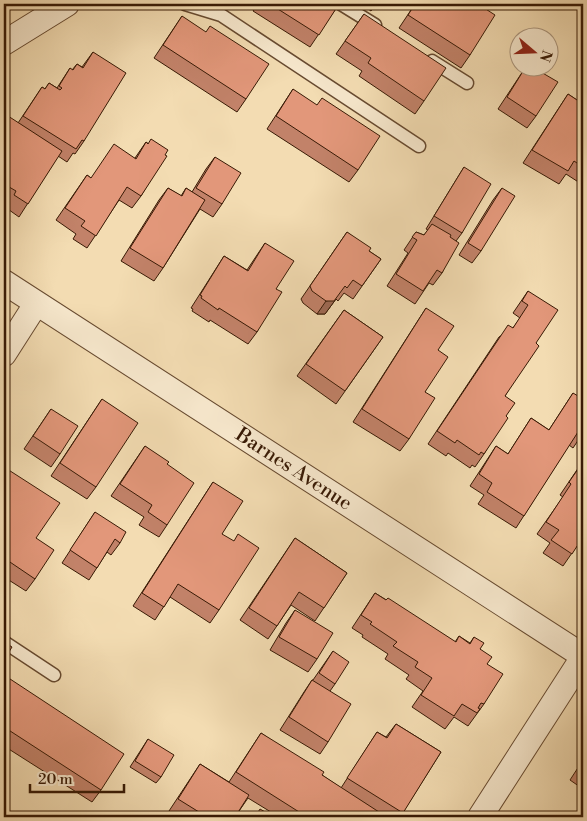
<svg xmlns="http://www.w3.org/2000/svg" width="587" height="821" font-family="'Libre Bodoni',serif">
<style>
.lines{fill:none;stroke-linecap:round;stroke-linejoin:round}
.lane-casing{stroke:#674a30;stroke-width:15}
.street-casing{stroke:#674a30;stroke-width:26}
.lane{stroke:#f7e8cd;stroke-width:12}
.street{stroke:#f7e8cd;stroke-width:24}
.wall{fill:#c28269;stroke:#381a05}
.shaded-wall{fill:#9e6a55;stroke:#381a05}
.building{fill:#e2977a;stroke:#381a05}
.labels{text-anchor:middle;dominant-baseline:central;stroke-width:4.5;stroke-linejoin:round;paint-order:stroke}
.street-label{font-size:20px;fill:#381a05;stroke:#f7e8cd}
</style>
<rect width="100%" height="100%" fill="#f3dcb2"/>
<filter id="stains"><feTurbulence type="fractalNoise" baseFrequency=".004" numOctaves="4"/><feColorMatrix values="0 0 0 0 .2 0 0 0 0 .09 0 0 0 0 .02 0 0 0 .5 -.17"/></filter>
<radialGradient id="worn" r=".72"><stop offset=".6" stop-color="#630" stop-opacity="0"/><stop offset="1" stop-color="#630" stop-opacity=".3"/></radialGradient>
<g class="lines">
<!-- lane casing -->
<g class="lane-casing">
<g id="lane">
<polyline points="185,4 221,15 419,146"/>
<polyline points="341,4 375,25"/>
<polyline points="432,61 467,83"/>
<polyline points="4,642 54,675"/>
</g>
</g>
<!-- street casing -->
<g class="street-casing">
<g id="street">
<polyline points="4,43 67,4"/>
<path id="s1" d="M4 282 583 656"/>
<polyline points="4,354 36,304"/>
<polyline points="480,817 583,657"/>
</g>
</g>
<!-- lane -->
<use href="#lane" class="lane"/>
<!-- street -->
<use href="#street" class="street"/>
</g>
<!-- wall -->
<g class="wall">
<polygon points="258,4 339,4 310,47 253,11"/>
<polygon points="361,4 376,4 371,11"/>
<polygon points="415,4 478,4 470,55 461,68 399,28"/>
<polygon points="517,4 528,4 524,8"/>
<polygon points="364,14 424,101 415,114 359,76 362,71 336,54"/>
<polygon points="182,16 246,99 237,112 154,58"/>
<polygon points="93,52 84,141 75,154 73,153 67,162 58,156 19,217 5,207 7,204 4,202 4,115 18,123 42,87 45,89 49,83 57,88 70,68 72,70 77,64 82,67"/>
<polygon points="525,68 536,116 527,128 498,109"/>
<polygon points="293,89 358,170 349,182 267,129"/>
<polygon points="568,94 583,104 583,185 566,174 559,184 523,163"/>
<polygon points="146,142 165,155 141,196 132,208 119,200 87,248 73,239 76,234 56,220 87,175 91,178 135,158"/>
<polygon points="215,157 222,204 213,217 200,209 163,268 154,281 121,261 159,200 168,188 181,196 186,188 192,192 206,169"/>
<polygon points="464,167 462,233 456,241 442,273 433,285 429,283 415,304 387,286 408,253 404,250 416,232 424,235 428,230 426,229 456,180"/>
<polygon points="502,188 481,251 472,263 459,255 493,200"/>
<polygon points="347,232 369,251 381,259 353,299 344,293 338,301 336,299 325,314 317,314 303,303 301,299"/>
<polygon points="265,243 276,289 257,332 248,344 210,320 209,322 192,311 193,309 191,308 224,256 247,270"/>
<polygon points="528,291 536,343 505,396 506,416 484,454 475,467 472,465 470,468 448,453 446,456 428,444 499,337 513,328 520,318 513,313"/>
<polygon points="426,308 438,350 425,392 409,439 400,451 353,422"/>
<polygon points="344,310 383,337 336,404 297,376"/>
<polygon points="573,393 583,433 573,448 569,445 516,528 478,504 484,495 470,486 496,446 508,454 531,418 549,430"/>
<polygon points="102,399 96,487 87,499 51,476"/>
<polygon points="51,409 60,454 51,467 24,449"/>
<polygon points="145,446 167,465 167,525 159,537 139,525 144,517 111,496"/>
<polygon points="583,461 583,537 563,566 543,553 550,543 537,534 563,497 560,495"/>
<polygon points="4,467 36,538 35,579 26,591 4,577"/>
<polygon points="213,482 222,534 219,610 210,623 170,597 155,620 133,606"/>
<polygon points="95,512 120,543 111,555 107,552 89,580 62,563"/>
<polygon points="295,538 347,573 315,621 291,605 268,639 240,620"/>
<polygon points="375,593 455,642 459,636 470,643 474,637 487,664 484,704 468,726 454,717 445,729 412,707 423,691 406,679 409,675 385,659 388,654 362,637 363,635 352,628"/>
<polygon points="295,610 317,659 308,672 270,650 286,623"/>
<polygon points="333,651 335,684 330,691 328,742 320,754 280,730 304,692 312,680 313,680"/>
<polygon points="4,675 101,790 92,802 4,746"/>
<polygon points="396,724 441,752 400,817 380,817 377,815 375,817 279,817 248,798 235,817 178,817 169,811 200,764 229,782 261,733 322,775 341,788 377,732 386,737"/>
<polygon points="148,739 161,777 156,783 130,767"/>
<polygon points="583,760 583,789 570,780"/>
</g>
<!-- shaded-wall -->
<polygon class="shaded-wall" points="336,299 325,314 317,314 326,301"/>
<!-- building -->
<g class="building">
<polygon points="270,4 339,4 319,35"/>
<polygon points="415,4 478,4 495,15 470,55 408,15"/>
<polygon points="364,14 446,68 424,101 368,63 371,58 345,41"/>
<polygon points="182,16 206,32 210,26 269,64 246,99 163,45"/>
<polygon points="93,52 126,73 84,141 82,140 76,149 23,116 42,87 45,89 49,83 60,90 62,88 59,86 70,68 73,70 77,64 83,68"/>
<polygon points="525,68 534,68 558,82 536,116 507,97"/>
<polygon points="293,89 317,105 322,98 380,136 358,170 276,116"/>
<polygon points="568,94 583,104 583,167 574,161 568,171 532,150"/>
<polygon points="5,114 62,151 28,204 14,195 16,191 4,184 4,115"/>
<polygon points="151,139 168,150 165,155 167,156 141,196 127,187 96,236 81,226 85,221 65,208 87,175 91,178 114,144 136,159 146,142 148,144"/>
<polygon points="215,157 241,173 222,204 196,188"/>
<polygon points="464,167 491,184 462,233 434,216"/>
<polygon points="168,188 182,196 186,188 205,200 163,268 130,248"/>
<polygon points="502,188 515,196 481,251 468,243"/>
<polygon points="432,224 451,235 450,237 459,243 442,273 437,270 423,291 396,274 417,240 412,237 416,232 424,235"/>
<polygon points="347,232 371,248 369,251 381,259 362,286 353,280 347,288 345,286 334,301 326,301 312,291 310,286"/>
<polygon points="265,243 294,261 276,289 282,292 257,332 219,308 218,310 201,298 202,296 200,295 224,256 248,271"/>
<polygon points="528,291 558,310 536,343 539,346 505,396 515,403 506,416 508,418 484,454 481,452 479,455 457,440 455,443 437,431 508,325 513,328 528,305 522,301"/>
<polygon points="426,308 454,326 438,350 448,357 425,392 435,398 409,439 362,409"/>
<polygon points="344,310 383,337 345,391 306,364"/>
<polygon points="573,393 583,399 583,433 582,435 578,432 524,516 487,492 492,483 479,474 496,446 508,454 531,418 549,430"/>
<polygon points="102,399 138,423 96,487 60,463"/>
<polygon points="51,409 78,426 60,454 33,436"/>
<polygon points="145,446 169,462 167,464 194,483 167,525 148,512 152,505 120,484"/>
<polygon points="583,462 583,537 572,554 551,540 559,530 546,522 571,484 569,482"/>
<polygon points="4,467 60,503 36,538 54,550 35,579 4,558"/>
<polygon points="213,482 243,501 222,534 234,541 238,534 259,548 219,610 178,584 164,607 142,593"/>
<polygon points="95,512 126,532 120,543 115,539 97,568 70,550"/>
<polygon points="295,538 347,573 324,608 299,592 277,626 249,608"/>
<polygon points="375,593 386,600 388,598 456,642 459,636 470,644 474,637 484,643 480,649 492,657 487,664 503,674 484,704 481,703 478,708 480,709 477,713 462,704 454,716 421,695 432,678 415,667 418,662 393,646 397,642 370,624 372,622 361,615"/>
<polygon points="295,610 333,633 317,659 279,637"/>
<polygon points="4,642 12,647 4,660"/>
<polygon points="333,651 349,662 335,684 319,673"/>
<polygon points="4,675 124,754 101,790 4,727"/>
<polygon points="312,680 351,704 328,742 289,717"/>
<polygon points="396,724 441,752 403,813 347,778 377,732 387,738"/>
<polygon points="261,733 324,772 322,775 379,812 375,817 307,817 236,772"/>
<polygon points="148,739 174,755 161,777 135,761"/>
<polygon points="583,761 583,770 579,767"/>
<polygon points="200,764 249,795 235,817 207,817 178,799"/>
<polygon points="260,809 274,817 255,817"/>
</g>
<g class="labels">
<!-- street labels -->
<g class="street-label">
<text stroke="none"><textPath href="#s1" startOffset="345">Barnes Avenue</textPath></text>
</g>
</g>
<!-- margin -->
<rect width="587" height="821" fill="none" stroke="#f3dcb2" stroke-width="20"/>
<rect x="5" y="5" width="577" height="811" fill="none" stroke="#381a05" stroke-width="2.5"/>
<rect x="10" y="10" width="567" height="801" fill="none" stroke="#381a05"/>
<!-- north arrow -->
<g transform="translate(534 52) rotate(109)"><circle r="24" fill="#f7e8cd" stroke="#ab967d"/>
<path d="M0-4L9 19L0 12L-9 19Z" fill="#8f2418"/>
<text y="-8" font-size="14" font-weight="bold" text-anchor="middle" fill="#381a05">N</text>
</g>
<!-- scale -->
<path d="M30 784v8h94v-8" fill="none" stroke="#381a05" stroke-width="2.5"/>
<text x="38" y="784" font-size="15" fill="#381a05" stroke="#f7e8cd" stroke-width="4" paint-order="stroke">20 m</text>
<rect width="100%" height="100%" filter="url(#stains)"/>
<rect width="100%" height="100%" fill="url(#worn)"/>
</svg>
